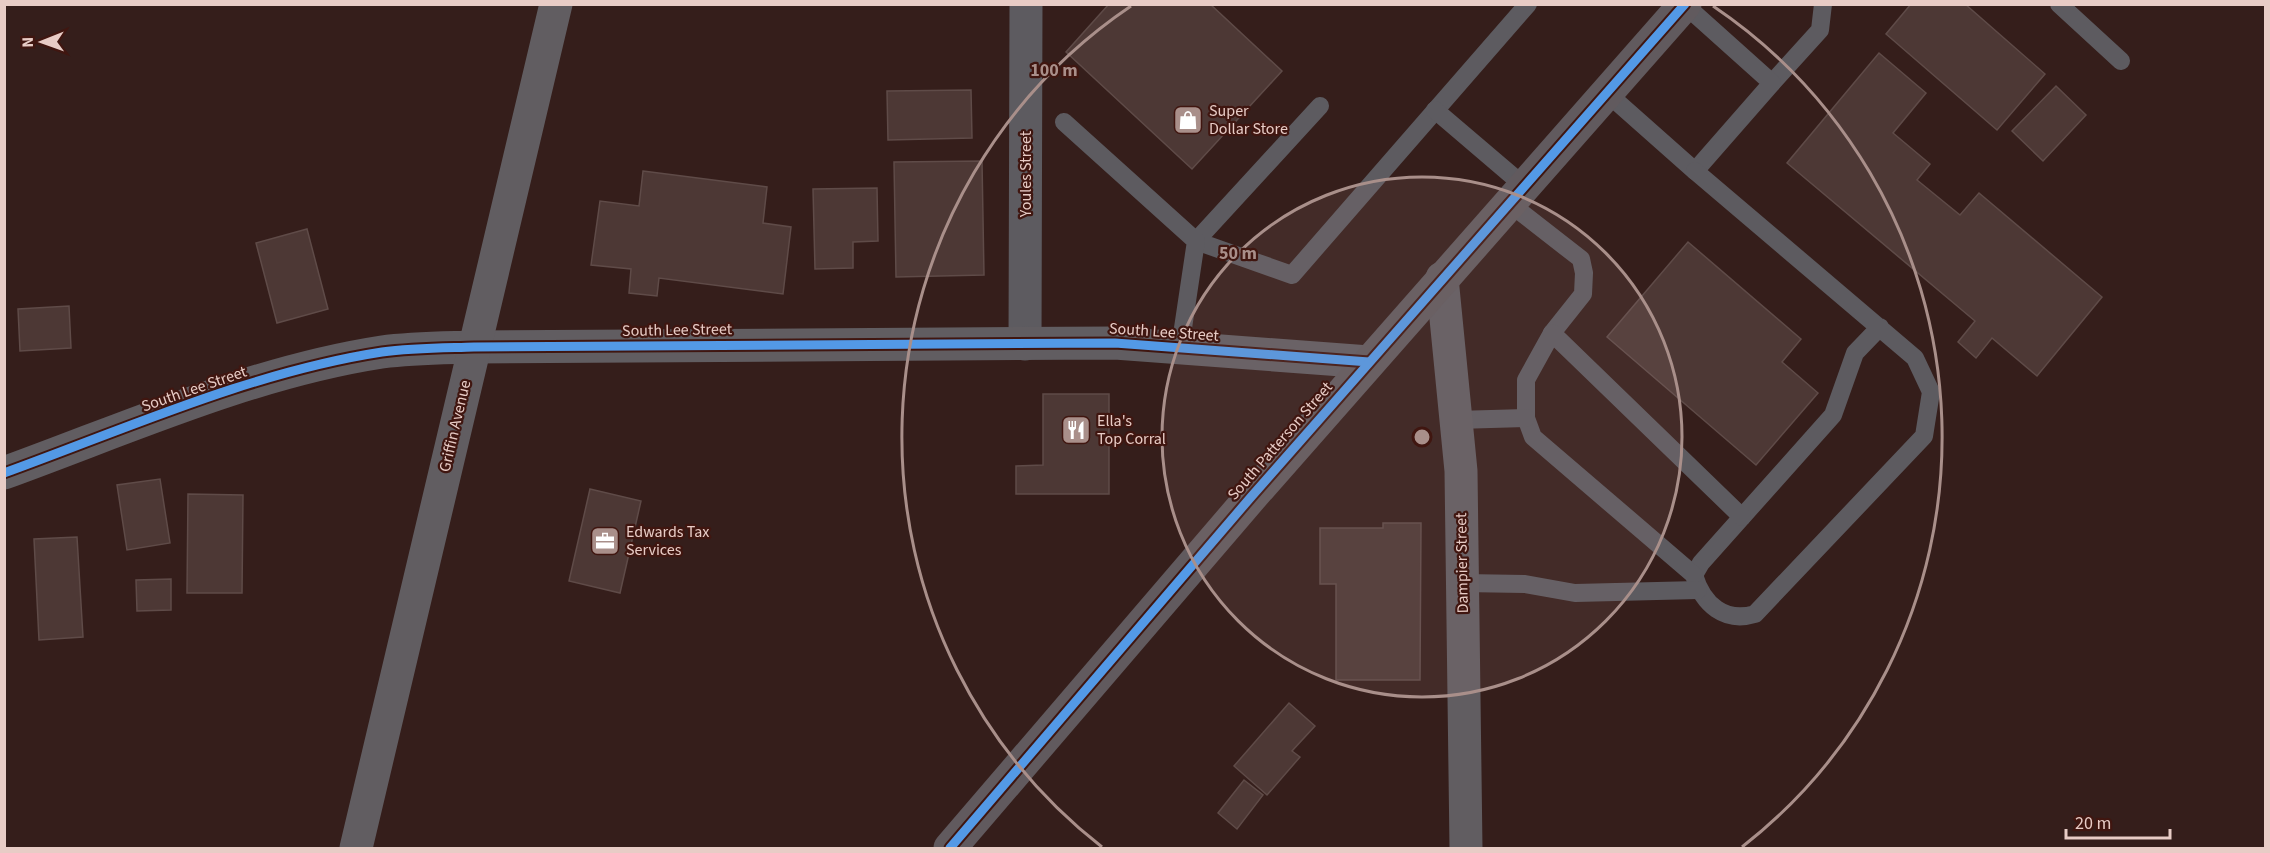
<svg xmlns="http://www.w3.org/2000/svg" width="2270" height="853" font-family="'Source Sans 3',sans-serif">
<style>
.building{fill:#4d3835;stroke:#5f4b48;stroke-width:1.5}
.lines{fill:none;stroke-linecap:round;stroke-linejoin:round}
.lane{stroke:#5d5b60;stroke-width:18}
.street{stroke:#5d5b60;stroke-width:33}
.secondary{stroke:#615d61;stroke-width:33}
.primary{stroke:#615a5e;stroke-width:33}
.cycleway-casing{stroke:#401610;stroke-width:13}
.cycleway{stroke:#5399e6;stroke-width:9}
.ring{fill:none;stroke:#a98f8a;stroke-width:3}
.labels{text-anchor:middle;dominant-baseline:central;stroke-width:4.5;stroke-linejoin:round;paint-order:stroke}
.poi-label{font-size:16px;fill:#e8ccc6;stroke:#401610;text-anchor:start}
.street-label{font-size:16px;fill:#e8ccc6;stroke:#401610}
.centre{fill:#a98f8a;stroke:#401610;stroke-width:3}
.ring-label{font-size:18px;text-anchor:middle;font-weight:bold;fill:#a98f8a;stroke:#401610;stroke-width:4.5;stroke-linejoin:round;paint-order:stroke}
</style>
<rect width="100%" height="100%" fill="#351e1b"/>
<!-- building -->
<g class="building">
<polygon points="1109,4 1210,4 1282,71 1192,169 1066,52"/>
<polygon points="1911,4 1965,4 2045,74 1997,130 1886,34"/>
<polygon points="1879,53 1926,93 1893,133 1930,164 1917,180 1960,215 1979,193 2102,297 2037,376 1992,338 1976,358 1958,342 1975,321 1787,163"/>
<polygon points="2056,86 2086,115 2043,161 2012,131"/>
<polygon points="971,90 972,138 888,140 887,91"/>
<polygon points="982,161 984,275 896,277 894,162"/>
<polygon points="643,171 767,187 763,223 791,227 783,294 659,278 657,296 629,293 631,269 591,265 600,201 639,206"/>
<polygon points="877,188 878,241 853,242 853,268 815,269 813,189"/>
<polygon points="307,229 328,309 277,323 256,243"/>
<polygon points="1688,242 1801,339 1782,362 1818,393 1756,465 1607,337"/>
<polygon points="69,306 71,348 20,351 18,309"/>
<polygon points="1043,394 1109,394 1109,494 1016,494 1016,466 1043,465"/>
<polygon points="160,479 170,543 127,550 117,485"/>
<polygon points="590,489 641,501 620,593 569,581"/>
<polygon points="188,494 243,495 242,593 187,593"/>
<polygon points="1383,523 1421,523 1420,680 1336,680 1336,584 1320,584 1320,528 1383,528"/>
<polygon points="77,537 83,637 39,640 34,539"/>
<polygon points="171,579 171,610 137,611 136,580"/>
<polygon points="1289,703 1315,726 1292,751 1300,757 1267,795 1234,766"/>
<polygon points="1244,780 1263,795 1237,829 1218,813"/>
</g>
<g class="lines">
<!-- lane -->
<g class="lane">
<polyline points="2059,4 2121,61"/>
<polyline points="1772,83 1820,30 1823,4"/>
<polyline points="1607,93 1695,171 1772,83 1685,5"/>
<polyline points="1320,106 1196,241 1292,275 1528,4"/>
<polyline points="1435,110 1524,186"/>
<polyline points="1064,122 1196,241 1180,348"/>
<path d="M1695 171 1915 358 1931 392 1924 436 1755 614C1725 623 1703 605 1694 575L1701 563 1833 415 1855 353 1880 327"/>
<polyline points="1509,203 1581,259 1584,273 1583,294 1552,333 1526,380 1526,418 1533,437 1694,575"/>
<polyline points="1552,333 1742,517"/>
<polyline points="1456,420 1526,418"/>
<polyline points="1463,583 1525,584 1575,593 1698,590"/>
</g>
<!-- street -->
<polyline class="street" points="1025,344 1026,4"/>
<!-- secondary -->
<g class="secondary">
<polyline points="1442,278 1461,471 1466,848"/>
<path d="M4 473C128 428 252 372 382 352 412 348 444 348 474 347L1115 343 1369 362"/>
<polyline points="356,848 556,4"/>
</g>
<!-- primary -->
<polyline class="primary" points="950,848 1251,497 1685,4"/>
<!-- cycleway casing -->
<g class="cycleway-casing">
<g id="cycleway">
<path d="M4 473C128 428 252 372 382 352 412 348 444 348 474 347L1115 343 1369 362"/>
<polyline points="950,848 1251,497 1685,4"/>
</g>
</g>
<!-- cycleway -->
<use href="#cycleway" class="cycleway"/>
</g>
<!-- distance rings -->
<circle cx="1422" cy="437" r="260" fill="#a98f8a" fill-opacity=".12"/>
<g class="ring">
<circle cx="1422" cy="437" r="260"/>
<path d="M1102 847A520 520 0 0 1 1131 6M1713 6A520 520 0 0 1 1742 847"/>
</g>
<!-- icons -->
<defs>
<g id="shop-square" transform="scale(1.5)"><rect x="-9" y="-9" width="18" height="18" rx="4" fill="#a98f8a" stroke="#401610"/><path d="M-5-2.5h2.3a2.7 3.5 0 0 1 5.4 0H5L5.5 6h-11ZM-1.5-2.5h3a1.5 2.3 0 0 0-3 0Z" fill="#fff"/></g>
<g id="restaurant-square" transform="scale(1.5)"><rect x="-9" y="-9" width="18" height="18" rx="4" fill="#a98f8a" stroke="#401610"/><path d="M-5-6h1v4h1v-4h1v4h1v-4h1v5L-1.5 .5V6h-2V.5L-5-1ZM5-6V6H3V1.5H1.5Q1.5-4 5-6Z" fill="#fff"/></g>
<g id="office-square" transform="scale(1.5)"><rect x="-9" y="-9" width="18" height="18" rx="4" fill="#a98f8a" stroke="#401610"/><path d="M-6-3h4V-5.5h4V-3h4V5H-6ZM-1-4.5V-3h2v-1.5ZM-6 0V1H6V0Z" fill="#fff"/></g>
</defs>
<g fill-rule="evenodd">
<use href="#shop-square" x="1188" y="120"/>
<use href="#restaurant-square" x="1076" y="430"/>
<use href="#office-square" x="605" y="541"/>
</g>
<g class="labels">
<!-- poi labels -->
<g class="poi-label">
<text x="1209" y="111">Super<tspan x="1209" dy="18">Dollar Store</tspan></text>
<text x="1097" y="421">Ella's<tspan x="1097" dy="18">Top Corral</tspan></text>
<text x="626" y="532">Edwards Tax<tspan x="626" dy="18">Services</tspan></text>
</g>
<!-- street labels -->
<g class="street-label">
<text transform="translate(1026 174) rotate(-90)">Youles Street</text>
<text transform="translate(677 330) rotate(-1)">South Lee Street</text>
<text transform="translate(1164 332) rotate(4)">South Lee Street</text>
<text transform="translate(194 389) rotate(-19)">South Lee Street</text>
<text transform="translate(455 426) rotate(-77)">Griffin Avenue</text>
<text transform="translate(1280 441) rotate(-49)">South Patterson Street</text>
<text transform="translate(1462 563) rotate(-91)">Dampier Street</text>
</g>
</g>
<circle cx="1422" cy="437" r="9" class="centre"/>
<g class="ring-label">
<text x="1054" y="76">100 m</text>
<text x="1238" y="259">50 m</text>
</g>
<!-- border -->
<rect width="2270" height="853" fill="none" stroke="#e8ccc6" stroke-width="12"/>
<!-- north arrow -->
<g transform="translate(42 42) rotate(269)" stroke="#401610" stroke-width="4.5" paint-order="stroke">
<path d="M0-4.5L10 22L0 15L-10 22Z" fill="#e8ccc6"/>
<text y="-9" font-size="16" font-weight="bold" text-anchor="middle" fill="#e8ccc6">N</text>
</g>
<!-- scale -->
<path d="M2066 829v9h104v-9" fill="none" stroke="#e8ccc6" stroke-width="3"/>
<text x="2075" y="829" font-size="18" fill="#e8ccc6" stroke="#401610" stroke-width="4.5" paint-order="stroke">20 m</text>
</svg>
